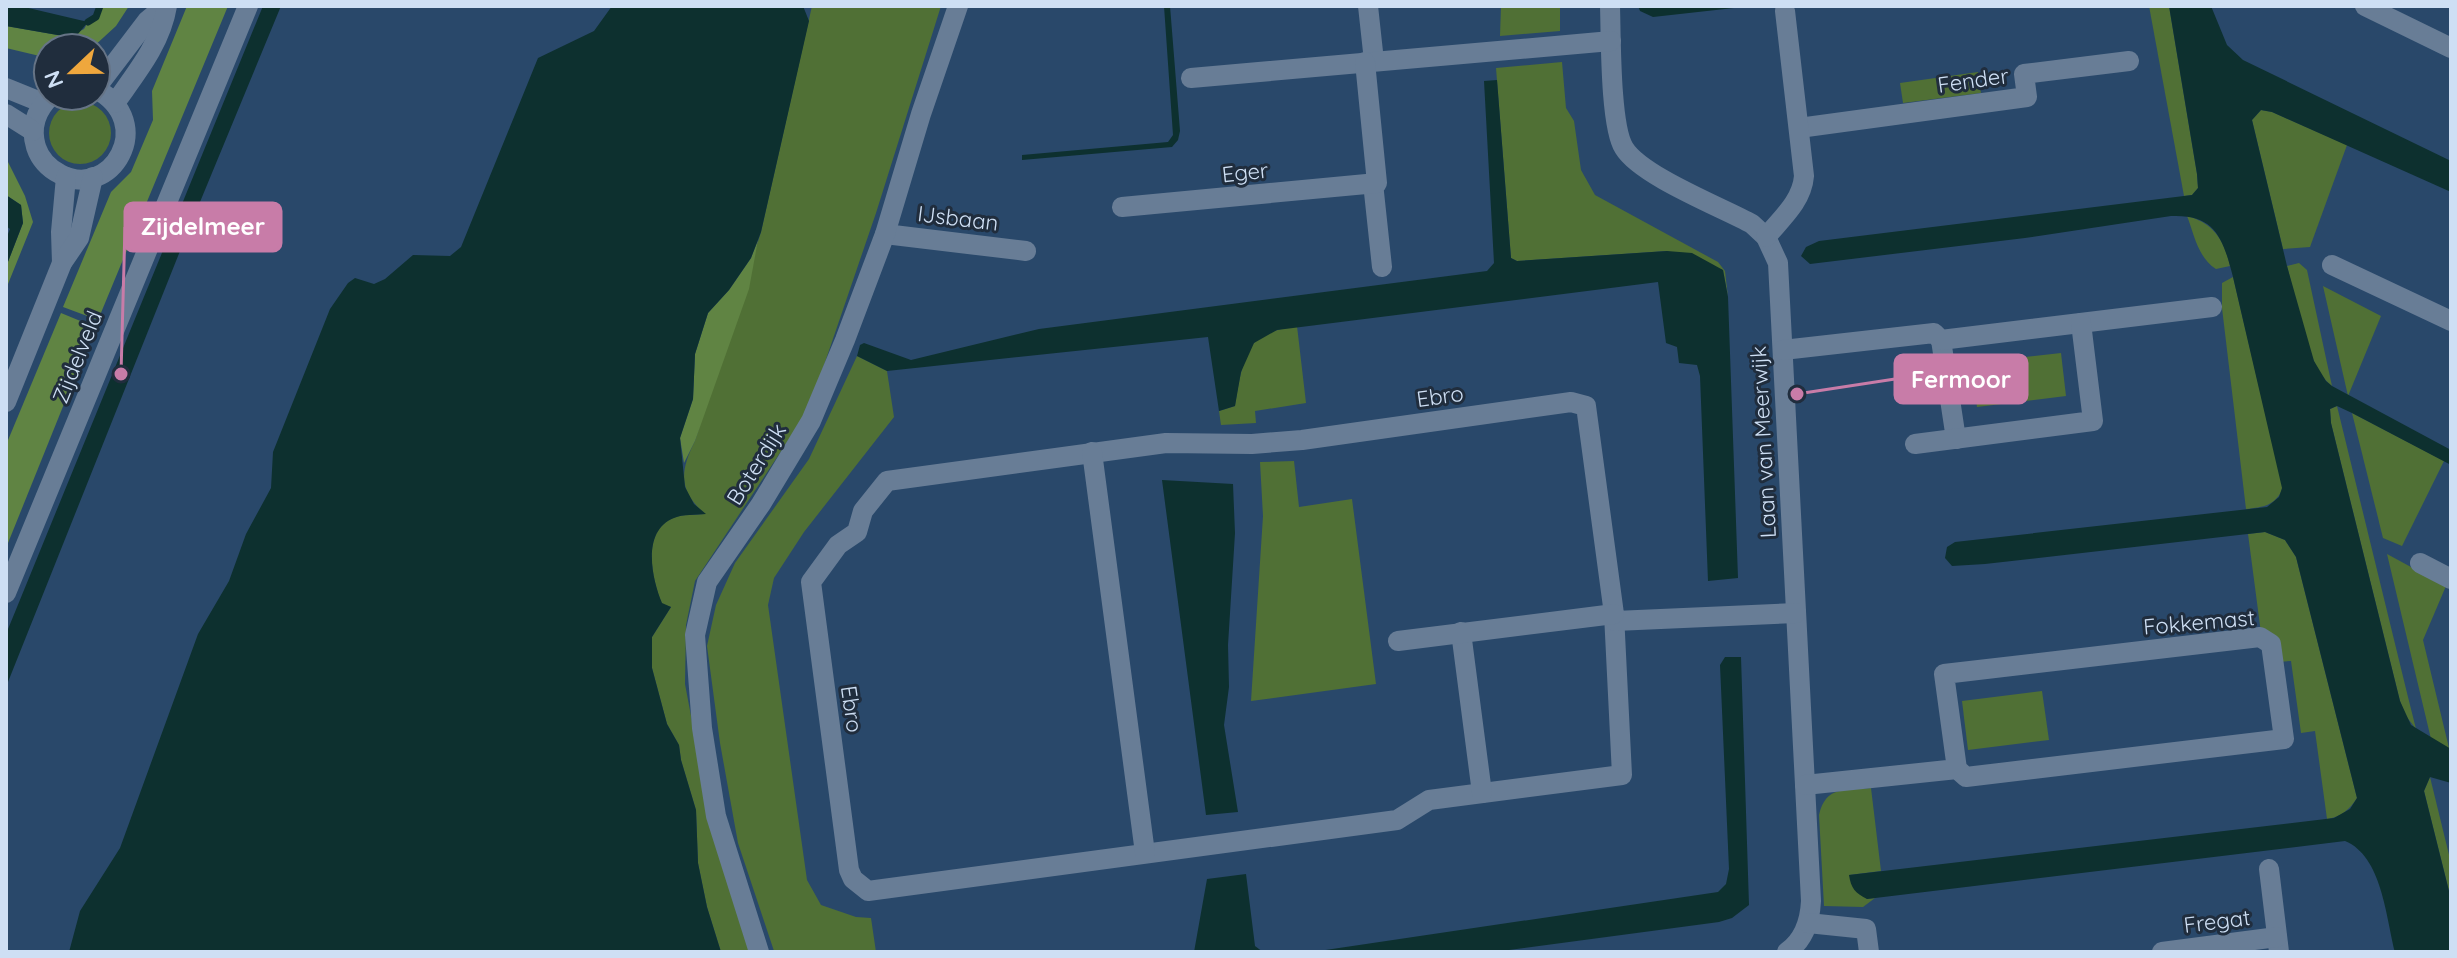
<svg xmlns="http://www.w3.org/2000/svg" width="2457" height="958" font-family="Quicksand,sans-serif">
<style>
.green{fill:#507035}
.forest{fill:#608443}
.water{fill:#0d302f}
.lines{fill:none;stroke-linecap:round;stroke-linejoin:round}
.stream{stroke:#0d302f;stroke-width:7}
.minor{stroke:#687d96;stroke-width:20}
.labels{text-anchor:middle;dominant-baseline:central;stroke-width:6;stroke-linejoin:round;paint-order:stroke}
.street-label{font-size:22px;fill:#cedff4;stroke:#202d3d}
.leader{fill:none;stroke:#c87ca8;stroke-width:3}
.callout-dot{fill:#c87ca8;stroke:#202d3d;stroke-width:3}
.callout{fill:#c87ca8;stroke:#c87ca8;stroke-width:3}
.callout-label{font-size:24px;text-anchor:middle;font-weight:bold;fill:#fff}
</style>
<rect width="100%" height="100%" fill="#29486a"/>
<!-- green -->
<g class="green">
<path d="M812 6H941L876 213 809 409 695 581 686 625 685 684 698 753 750 952H721L707 907 698 863 696 810 681 760 679 745 667 724 652 668V637L671 607 662 604C652 579 641 532 673 518 682 514 696 515 705 514 678 490 680 471 695 441L761 232Z"/>
<polygon points="1501,6 1560,6 1560,31 1500,36"/>
<polygon points="2149,6 2169,6 2197,174 2198,188 2192,195 2184,196"/>
<polygon points="1562,62 1566,108 1574,121 1581,170 1595,195 1718,262 1725,271 1728,297 1723,270 1667,251 1517,261 1511,258 1496,68"/>
<polygon points="1978,72 1981,93 1903,103 1900,83"/>
<circle cx="80" cy="133" r="31"/>
<polygon points="2261,110 2272,112 2347,145 2310,247 2283,249 2252,120"/>
<path d="M2187 216C2213 223 2224 239 2230 266L2216 269C2198 258 2194 234 2187 216Z"/>
<path d="M2299 263 2307 270 2332 386C2306 367 2296 298 2287 266Z"/>
<path d="M2233 277 2283 488C2275 506 2264 507 2246 509L2222 308V283Z"/>
<polygon points="2323,286 2381,316 2348,396"/>
<path d="M1297 326 1306 403 1255 411 1256 423 1221 425 1219 411 1235 406C1238 388 1242 356 1254 343 1264 332 1284 328 1297 326Z"/>
<polygon points="2061,353 2066,396 1977,407 1971,363"/>
<polygon points="857,356 887,371 894,417 804,532 774,578 768,605 807,880 821,905 856,917 871,918 876,952 777,952 774,951 738,843 720,743 707,646 716,605 735,563 809,459"/>
<polygon points="2337,406 2408,697 2416,729 2406,716 2400,701 2331,423 2330,409"/>
<polygon points="2352,413 2444,461 2402,546 2383,538"/>
<polygon points="1294,461 1299,507 1352,499 1376,684 1251,701 1263,516 1260,462"/>
<path d="M2265 532 2285 540 2296 557 2357 798C2350 809 2341 817 2327 819L2315 731 2301 733 2291 661 2277 662 2261 633 2248 534Z"/>
<polygon points="2387,554 2446,586 2423,640 2449,748 2431,739"/>
<polygon points="2042,691 2049,740 1968,750 1962,701"/>
<polygon points="2430,777 2451,863 2451,899 2424,791"/>
<path d="M1871 788 1881 871 1849 875 1867 899 1875 898 1863 907 1824 906 1819 815C1826 785 1845 791 1871 788Z"/>
</g>
<!-- forest -->
<g class="forest">
<polygon points="100,6 129,6 116,26 92,48 48,48 48,58 6,48 6,26 69,37 84,29 88,22 96,17"/>
<polygon points="187,6 228,6 98,320 63,307 111,192 131,172 153,120 152,91"/>
<polygon points="6,158 25,196 33,222 6,289 6,267 23,223 21,205 6,195"/>
<polygon points="758,240 749,289 695,441 684,463 680,438 693,399 695,354 708,313 729,290 751,258"/>
<polygon points="61,313 95,327 6,548 6,445"/>
</g>
<!-- water -->
<g class="water">
<polygon points="6,6 20,6 88,22 78,34 69,37 6,26"/>
<polygon points="263,6 281,6 188,231 6,687 6,634"/>
<path d="M612 6H803L809 21 761 232 751 258 729 290 708 313 695 354 693 399 680 438 685 487 694 504 706 514C696 515 683 514 674 518 641 531 652 579 662 603L671 607 652 637V668L667 724 679 745 681 760 696 810 698 863 707 907 721 952H69L80 911 120 848 198 634 229 581 246 534 271 488 273 452 330 309 348 283 355 278 374 284 385 279 413 255 450 256 461 247 538 58 594 31Z"/>
<polygon points="1164,6 1170,6 1180,131 1178,140 1172,147 1022,160 1022,155 1168,142 1173,135"/>
<polygon points="1638,6 1752,6 1653,17 1640,11"/>
<path d="M2169 6H2211L2227 45 2243 60 2451 161V192L2272 112 2261 110 2252 120 2287 266 2314 361 2326 381 2332 386 2451 450V465L2352 413 2337 406 2330 409 2331 423 2400 701 2411 725 2451 749V783L2430 777 2424 791 2451 899V952H2395C2386 917 2382 856 2345 841L1867 899C1855 893 1851 888 1849 875L2334 818 2350 809 2357 798 2296 557 2285 540 2265 532 1985 564 1952 566 1945 558 1947 547 1955 542 2267 507 2279 497 2282 488 2233 277C2223 239 2216 214 2171 216L2025 238 1810 264 1801 256 1806 247 1819 241 2192 195 2198 188 2197 174Z"/>
<polygon points="1497,80 1511,258 1517,261 1667,251 1692,253 1723,270 1728,297 1738,578 1708,581 1700,376 1697,365 1679,363 1677,347 1666,343 1658,282 1277,330 1254,343 1241,372 1235,406 1219,411 1208,337 887,371 857,356 860,345 864,343 911,360 1039,329 1487,271 1494,263 1484,81"/>
<polygon points="6,195 21,205 23,223 6,267 6,239 10,229 6,226"/>
<polygon points="1162,480 1233,484 1235,533 1228,645 1229,687 1224,725 1238,812 1206,815"/>
<polygon points="1725,657 1741,657 1749,905 1732,918 1719,922 1494,952 1312,952 1718,892 1726,884 1729,869 1720,665"/>
<polygon points="1246,874 1255,946 1263,952 1194,952 1207,879"/>
</g>
<g class="lines">
<!-- stream -->
<polyline class="stream" points="88,22 96,17 100,6"/>
<!-- minor -->
<g class="minor">
<polyline points="1368,6 1374,61"/>
<path d="M1610 6C1611 36 1610 126 1624 148 1641 176 1721 207 1752 224L1766 237 1778 263 1811 901C1810 921 1804 940 1787 952"/>
<polyline points="2365,6 2451,48"/>
<polyline points="1191,78 1611,41"/>
<polyline points="6,88 43,103"/>
<polyline points="96,88 147,21 165,6"/>
<path d="M51 96C36 110 30 127 36 147 40 159 48 168 60 174 111 201 158 123 96 89"/>
<path d="M115 103C137 72 161 43 167 6"/>
<polyline points="6,114 33,131"/>
<polyline points="1799,128 2027,97 2024,74 2129,61"/>
<polyline points="1373,183 1382,267"/>
<polyline points="1122,207 1377,183 1365,62"/>
<polyline points="885,234 1026,251"/>
<path d="M1766 237C1782 218 1802 201 1804 176L1785 11"/>
<polyline points="62,263 61,232 66,177"/>
<polyline points="2332,265 2451,321"/>
<polyline points="1941,340 1956,439"/>
<polyline points="1783,350 1934,333 1941,340 2212,307"/>
<polyline points="6,402 62,263 79,238 93,177"/>
<polygon points="1571,402 1586,406 1614,614 1622,775 1429,800 1397,820 868,891 853,879 849,870 811,582 838,545 857,532 863,511 887,481 1166,443 1252,444 1302,440"/>
<polyline points="1915,444 2093,421 2081,323"/>
<polyline points="1092,452 1145,853"/>
<polyline points="2420,563 2451,579"/>
<polyline points="6,593 248,6"/>
<polyline points="1615,621 1796,613"/>
<polyline points="1461,632 1482,793"/>
<polyline points="1398,641 1614,614"/>
<polyline points="1805,785 1957,769 1966,777 2284,739 2271,644 2260,637 1944,674 1957,769"/>
<polyline points="2269,869 2279,952"/>
<polyline points="1808,923 1866,929 1869,952"/>
<polyline points="759,952 716,816 702,728 695,635 707,582 761,504 811,421 845,340 885,234 921,114 958,6"/>
<polyline points="2162,952 2277,937"/>
</g>
</g>
<g class="labels">
<!-- street labels -->
<g class="street-label">
<text transform="translate(1973 80) rotate(-8)">Fender</text>
<text transform="translate(1245 172) rotate(-6)">Eger</text>
<text transform="translate(958 218) rotate(7)">IJsbaan</text>
<text transform="translate(77 357) rotate(-68)">Zijdelveld</text>
<text transform="translate(1440 396) rotate(-8)">Ebro</text>
<text transform="translate(1763 442) rotate(-93)">Laan van Meerwijk</text>
<text transform="translate(756 464) rotate(-58)">Boterdijk</text>
<text transform="translate(2199 622) rotate(-5)">Fokkemast</text>
<text transform="translate(852 709) rotate(82)">Ebro</text>
<text transform="translate(2217 921) rotate(-7)">Fregat</text>
</g>
</g>
<!-- callouts -->
<path class="leader" d="M121 374L125 227M1797 394L1895 379"/>
<g class="callout-dot">
<circle cx="121" cy="374" r="8"/>
<circle cx="1797" cy="394" r="8"/>
</g>
<g class="callout">
<rect x="125" y="203" width="156" height="48" rx="8"/>
<rect x="1895" y="355" width="132" height="48" rx="8"/>
</g>
<g class="callout-label">
<text x="203" y="235">Zijdelmeer</text>
<text x="1961" y="388">Fermoor</text>
</g>
<!-- border -->
<rect width="2457" height="958" fill="none" stroke="#cedff4" stroke-width="16"/>
<!-- north arrow -->
<g transform="translate(72 72) rotate(248)"><circle r="38" fill="#202d3d" stroke="#667486" stroke-width="2"/>
<path d="M0-6L14 30L0 20L-14 30Z" fill="#efa73d"/>
<text y="-12" font-size="22" font-weight="bold" text-anchor="middle" fill="#cedff4">N</text>
</g>
</svg>
